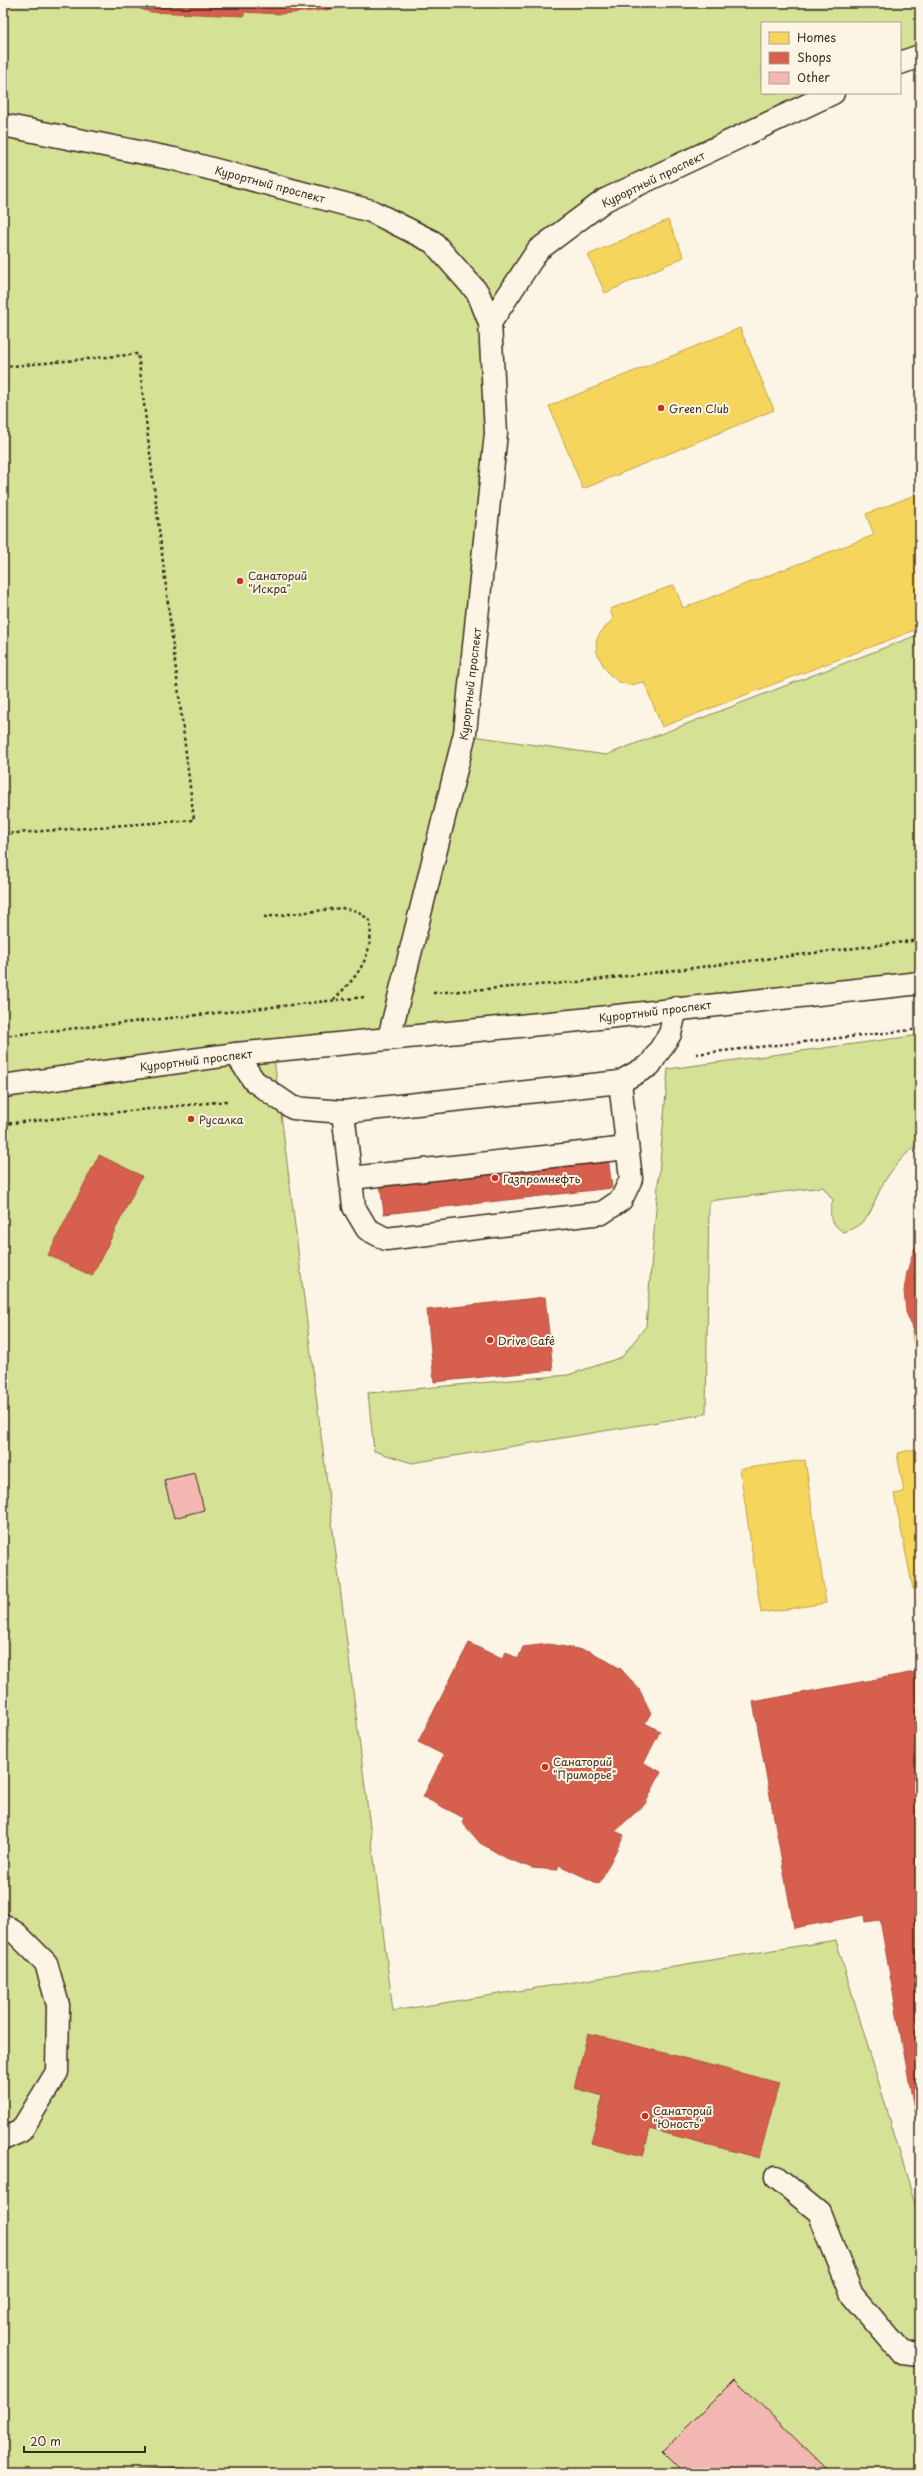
<svg xmlns="http://www.w3.org/2000/svg" width="923" height="2476" font-family="'Playpen Sans',sans-serif">
<style>
.green{fill:#d5e194;stroke:#888659}
.homes{fill:#f6d55c;stroke:#bea249}
.shops{fill:#d6604d;stroke:#a8503f}
.building{fill:#f3b7b2;stroke:#3b2a1e}
.lines{fill:none;stroke-linecap:round;stroke-linejoin:round}
.service-casing{stroke:#3b2a1e;stroke-width:25}
.minor-casing{stroke:#3b2a1e;stroke-width:25}
.tertiary-casing{stroke:#3b2a1e;stroke-width:25}
.primary-casing{stroke:#3b2a1e;stroke-width:25}
.path{stroke:#3b2a1e;stroke-width:2.5;stroke-dasharray:3 3;stroke-linecap:butt}
.service{stroke:#fcf5e5;stroke-width:22}
.minor{stroke:#fcf5e5;stroke-width:22}
.tertiary{stroke:#fcf5e5;stroke-width:22}
.primary{stroke:#fcf5e5;stroke-width:22}
.poi-dot{fill:#c8321e;stroke:#fcf5e5;stroke-width:1.5}
.labels{text-anchor:middle;dominant-baseline:central;stroke-width:4;stroke-linejoin:round;paint-order:stroke}
.street-label{font-size:11px;fill:#3b2a1e;stroke:#fcf5e5}
.poi-label{font-size:11px;fill:#3b2a1e;stroke:#fcf5e5;text-anchor:start}
</style>
<rect width="100%" height="100%" fill="#fcf5e5"/>
<filter id="ink" filterUnits="userSpaceOnUse"><feTurbulence type="fractalNoise" baseFrequency=".025" numOctaves="2"/><feDisplacementMap in="SourceGraphic" scale="8" xChannelSelector="R" yChannelSelector="G"/><feConvolveMatrix kernelMatrix="1 2 1 2 8 2 1 2 1" color-interpolation-filters="sRGB"/></filter>
<g filter="url(#ink)">
<!-- green -->
<g class="green">
<polygon points="3,3 920,3 920,50 900,58 900,23 762,23 762,93 825,93 606,195 490,312 492,432 473,736 606,755 920,634 920,978 272,1042 393,2011 836,1940 920,2220 920,2473 3,2473"/>
<path d="M920 1035V1142C907 1152 895 1165 886 1179 870 1203 876 1222 843 1232 830 1222 828 1216 833 1200L823 1187 709 1201 706 1414 412 1463 374 1451 368 1393 568 1375 622 1357 646 1326 668 1069Z"/>
</g>
<!-- homes -->
<g class="homes">
<polygon points="668,220 684,257 605,293 588,255"/>
<polygon points="740,328 774,410 583,489 549,406"/>
<polygon points="920,493 920,628 662,727 644,682 630,685 619,682 610,675 603,665 597,653 596,641 600,633 613,619 610,609 674,585 683,608 874,535 866,514"/>
<polygon points="912,1331 920,1346 920,1378 915,1354"/>
<polygon points="920,1448 920,1588 913,1589 894,1494 904,1492 897,1453"/>
<polygon points="805,1460 826,1603 761,1613 740,1469"/>
</g>
<!-- shops -->
<g class="shops">
<polygon points="123,3 370,3 325,10 280,14 244,12 244,16 150,12"/>
<polygon points="606,1141 612,1188 384,1214 378,1168"/>
<polygon points="99,1155 142,1176 92,1276 48,1255"/>
<polygon points="920,1239 920,1346 906,1312 904,1291 907,1272 913,1252"/>
<polygon points="545,1297 553,1370 434,1382 427,1310"/>
<polygon points="469,1643 502,1659 506,1652 518,1659 523,1647 548,1644 590,1651 621,1669 639,1689 651,1713 645,1723 660,1731 644,1763 661,1772 645,1804 615,1831 624,1835 599,1884 559,1865 557,1870 532,1868 506,1858 480,1843 462,1822 464,1818 423,1797 444,1755 418,1742"/>
<polygon points="920,1671 920,2142 880,1920 865,1922 864,1915 794,1928 753,1702"/>
<polygon points="588,2033 779,2083 759,2158 650,2129 643,2156 591,2143 603,2096 574,2088"/>
</g>
<!-- building -->
<g class="building">
<polygon points="195,1473 204,1510 174,1518 164,1480"/>
<polygon points="735,2379 830,2473 685,2473 663,2451"/>
<polygon points="185,2468 185,2473 87,2473"/>
</g>
<g class="lines">
<!-- service casing -->
<g class="service-casing">
<g id="service">
<polyline points="236,1054 254,1081 293,1108 343,1112 620,1082 650,1065 670,1034 676,1008"/>
<polyline points="343,1112 354,1207 367,1229 386,1239 602,1213 621,1200 631,1179 620,1082"/>
<polyline points="351,1178 627,1148"/>
<polyline points="3,1925 17,1934 46,1963 58,2005 57,2072 21,2131 3,2139"/>
<polyline points="776,2177 819,2212 852,2295 902,2353 920,2355"/>
</g>
</g>
<!-- minor casing -->
<g class="minor-casing">
<g id="minor">
<polyline points="900,63 920,56"/>
<polyline points="490,323 538,250 605,200 833,93"/>
</g>
</g>
<!-- tertiary casing -->
<g class="tertiary-casing">
<polyline id="tertiary" points="3,125 174,159 371,211 433,242 478,293 490,323 496,433 465,733 389,1038"/>
</g>
<!-- primary casing -->
<g class="primary-casing">
<polyline id="primary" points="3,1086 236,1054 580,1020 920,983"/>
</g>
<!-- path -->
<g class="path">
<polyline points="3,367 138,354 194,820 3,834"/>
<path d="M264 917 341 908 358 911 370 921C374 956 358 976 334 999"/>
<polyline points="433,993 578,982 920,940"/>
<polyline points="3,1036 365,997"/>
<polyline points="696,1054 920,1029"/>
<polyline points="3,1124 227,1101"/>
</g>
<!-- service -->
<use href="#service" class="service"/>
<!-- minor -->
<use href="#minor" class="minor"/>
<!-- tertiary -->
<use href="#tertiary" class="tertiary"/>
<!-- primary -->
<use href="#primary" class="primary"/>
</g>
</g>
<!-- markers -->
<g class="poi-dot">
<circle cx="661" cy="408" r="4"/>
<circle cx="240" cy="581" r="4"/>
<circle cx="191" cy="1119" r="4"/>
<circle cx="495" cy="1178" r="4"/>
<circle cx="490" cy="1340" r="4"/>
<circle cx="545" cy="1767" r="4"/>
<circle cx="645" cy="2116" r="4"/>
</g>
<g class="labels">
<!-- street labels -->
<g class="street-label">
<text transform="translate(653 179) rotate(-26)">Курортный проспект</text>
<text transform="translate(270 184) rotate(15)">Курортный проспект</text>
<text transform="translate(470 684) rotate(-83)">Курортный проспект</text>
<text transform="translate(655 1011) rotate(-7)">Курортный проспект</text>
<text transform="translate(196 1060) rotate(-7)">Курортный проспект</text>
</g>
<!-- poi labels -->
<g class="poi-label">
<text x="669" y="408">Green Club</text>
<text x="248" y="575">Санаторий<tspan x="248" dy="13">"Искра"</tspan></text>
<text x="199" y="1119">Русалка</text>
<text x="503" y="1178">Газпромнефть</text>
<text x="498" y="1340">Drive Café</text>
<text x="553" y="1761">Санаторий<tspan x="553" dy="13">"Приморье"</tspan></text>
<text x="653" y="2110">Санаторий<tspan x="653" dy="13">"Юность"</tspan></text>
</g>
</g>
<!-- margin -->
<rect width="923" height="2476" fill="none" stroke="#fcf5e5" stroke-width="16"/>
<rect x="8" y="8" width="907" height="2460" fill="none" stroke="#3b2a1e" stroke-width="1.5" filter="url(#ink)"/>
<!-- legend -->
<rect x="761" y="22" width="140" height="72" fill="#fcf5e5" stroke="#afa495"/>
<rect x="769" y="32" width="20" height="12" fill="#f6d55c" stroke="#afa495"/>
<text x="797" y="42" font-size="12" fill="#3b2a1e">Homes</text>
<rect x="769" y="52" width="20" height="12" fill="#d6604d" stroke="#afa495"/>
<text x="797" y="62" font-size="12" fill="#3b2a1e">Shops</text>
<rect x="769" y="72" width="20" height="12" fill="#f3b7b2" stroke="#afa495"/>
<text x="797" y="82" font-size="12" fill="#3b2a1e">Other</text>
<!-- scale -->
<path d="M24 2446v6h121v-6" fill="none" stroke="#3b2a1e" stroke-width="2"/>
<text x="30" y="2446" font-size="12" fill="#3b2a1e" stroke="#fcf5e5" stroke-width="3" paint-order="stroke">20 m</text>
</svg>
